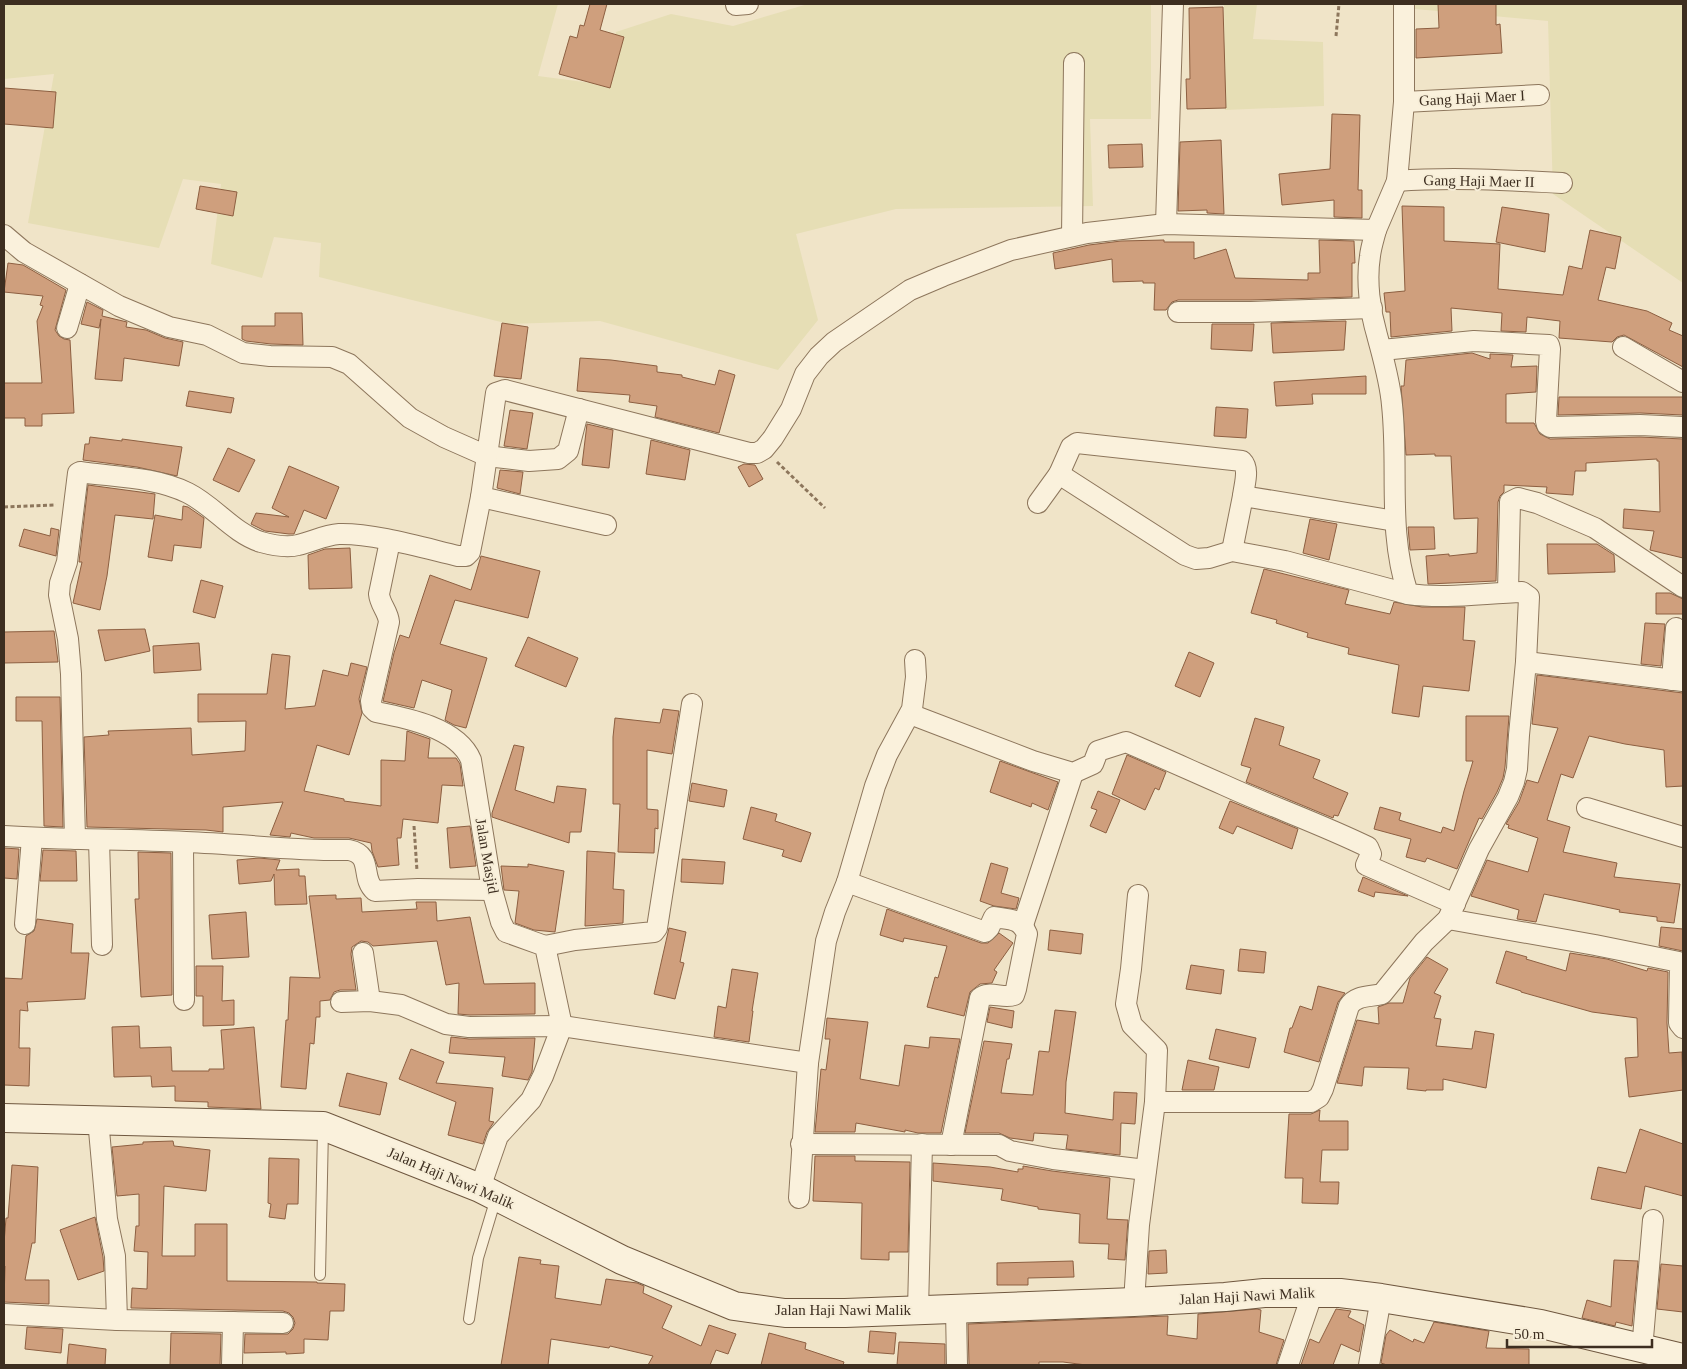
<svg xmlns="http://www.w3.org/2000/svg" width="1687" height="1369" font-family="Georgia,serif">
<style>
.farmland{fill:#e6deb5}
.building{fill:#cf9f7d;stroke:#8d5f41}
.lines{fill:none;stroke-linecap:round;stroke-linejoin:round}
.lane-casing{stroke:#8d765c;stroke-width:12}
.street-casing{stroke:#8d765c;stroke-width:22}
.secondary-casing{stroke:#6f573f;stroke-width:30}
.path{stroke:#8d765c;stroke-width:3;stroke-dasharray:4 2.5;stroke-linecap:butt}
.lane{stroke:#faf1dc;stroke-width:10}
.street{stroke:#faf1dc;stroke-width:20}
.secondary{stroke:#faf1dc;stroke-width:28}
.labels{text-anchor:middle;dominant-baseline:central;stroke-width:4;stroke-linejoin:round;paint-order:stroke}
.street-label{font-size:15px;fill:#3d2e20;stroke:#f7eed8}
</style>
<rect width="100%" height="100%" fill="#f0e4c8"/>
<!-- farmland -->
<g class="farmland">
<polygon points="4,4 558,4 538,76 599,84 616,32 671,14 733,26 808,4 1151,4 1151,119 1090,119 1093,206 896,209 796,234 818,320 778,370 600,321 509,324 319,277 321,243 274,237 262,278 211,264 221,184 183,179 159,248 28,223 54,74 4,79"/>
<polygon points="1224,4 1257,4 1253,39 1323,42 1324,106 1225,110"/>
<polygon points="1415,4 1683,4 1683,283 1553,194 1548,21 1415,9"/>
</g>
<!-- building -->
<g class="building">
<polygon points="590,4 607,4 600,30 624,37 610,88 559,74 570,36 577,38 580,25 584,26"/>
<polygon points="1438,4 1496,4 1496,25 1500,24 1502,53 1416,58 1416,29 1439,28"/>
<polygon points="1223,7 1226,108 1187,109 1186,79 1190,79 1189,8"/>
<polygon points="4,88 56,92 53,128 4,124"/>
<polygon points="1332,114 1360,115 1358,190 1362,190 1362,218 1334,217 1334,200 1282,205 1279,174 1330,169"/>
<polygon points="1221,140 1224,214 1207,213 1207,210 1178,211 1180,142"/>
<polygon points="1142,144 1143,167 1109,168 1108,145"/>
<polygon points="200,186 237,192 233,216 196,209"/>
<polygon points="1402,206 1444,207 1444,241 1500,244 1498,289 1563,295 1569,266 1582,269 1590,230 1621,237 1615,269 1606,267 1598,300 1647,311 1672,323 1669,330 1683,336 1683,367 1624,335 1617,337 1612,342 1559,338 1560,321 1527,317 1526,332 1501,331 1502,313 1451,308 1452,331 1391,337 1390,312 1386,312 1384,293 1405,291"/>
<polygon points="1502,207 1549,214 1545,252 1496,242"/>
<polygon points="1164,240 1164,242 1194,242 1194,259 1226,249 1235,278 1308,280 1308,273 1320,273 1319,240 1354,241 1355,263 1352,263 1352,297 1251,300 1178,300 1172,302 1166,310 1154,310 1155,283 1143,283 1143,281 1113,282 1112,259 1055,269 1053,253 1089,245 1121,241"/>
<polygon points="8,263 23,265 66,290 55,330 59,336 64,339 70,340 74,413 42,414 42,426 25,426 25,418 4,418 4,383 42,383 37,321 43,306 40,305 43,296 4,292"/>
<polygon points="87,302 103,310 102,316 127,322 126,327 146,330 165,338 183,342 179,366 124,358 122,381 95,379 101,319 99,328 81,324"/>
<polygon points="275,313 302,313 303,345 271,344 246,341 242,339 242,326 275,326"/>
<polygon points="1346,321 1344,350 1273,353 1271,323"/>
<polygon points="502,323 528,327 521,379 494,376"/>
<polygon points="1212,324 1254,324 1252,351 1211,349"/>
<polygon points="1472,353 1490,359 1490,354 1513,355 1511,367 1537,366 1536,392 1506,394 1506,423 1534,423 1540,434 1550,439 1640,437 1683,439 1683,558 1650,550 1654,531 1623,528 1624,509 1660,512 1659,461 1657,461 1657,459 1586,463 1586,471 1575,471 1573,495 1546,493 1547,487 1504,485 1504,492 1500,496 1498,502 1496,581 1428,584 1426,556 1449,554 1449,556 1477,553 1478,518 1454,519 1451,456 1435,456 1435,454 1406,455 1401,386 1404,386 1406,360"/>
<polygon points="580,358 611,360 657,366 657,372 682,375 682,377 715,385 719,370 735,375 719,433 655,417 657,406 629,402 630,395 577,391"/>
<polygon points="1366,376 1366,394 1312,394 1313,404 1276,406 1274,382"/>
<polygon points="189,391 234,398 231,413 186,406"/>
<polygon points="1559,397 1683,397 1683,415 1640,413 1558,415"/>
<polygon points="1216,407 1248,409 1246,438 1214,436"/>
<polygon points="510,410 533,413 527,449 504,446"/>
<polygon points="587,424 613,430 609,468 582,465"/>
<polygon points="90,437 122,441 122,439 182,447 177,476 137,467 83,460 85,444 89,444"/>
<polygon points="651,440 690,450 685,480 646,474"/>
<polygon points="228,448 255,460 239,492 213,480"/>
<polygon points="744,464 755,465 763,479 749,487 738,467"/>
<polygon points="289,466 339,487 326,519 304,510 294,534 289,534 265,531 251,524 256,513 289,517 272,508"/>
<polygon points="500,470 523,472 520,494 497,488"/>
<polygon points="88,485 155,494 153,519 115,515 107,576 100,610 73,603 82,562 79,562"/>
<polygon points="183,506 188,507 204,518 201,548 174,545 172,561 148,557 155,515 182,520"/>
<polygon points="1310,519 1337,524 1329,560 1303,553"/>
<polygon points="1408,527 1434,527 1435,549 1410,550"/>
<polygon points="51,528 59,530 56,556 19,546 24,529 50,536"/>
<polygon points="1547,544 1597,544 1614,555 1615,572 1548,574"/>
<polygon points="350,548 352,588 309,589 308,555 325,549"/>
<polygon points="481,556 540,571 528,618 455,600 440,644 487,658 466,728 454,725 445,720 452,690 422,680 414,708 383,701 394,653 400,635 409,638 430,575 471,590"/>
<polygon points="1264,569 1349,590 1345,604 1390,614 1394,602 1422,607 1465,607 1463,640 1475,641 1469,691 1423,686 1419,717 1392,713 1399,665 1348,654 1349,648 1307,637 1308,633 1276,623 1277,620 1251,613"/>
<polygon points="201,580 223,586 215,618 193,612"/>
<polygon points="1656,593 1670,593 1683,599 1683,614 1656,614"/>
<polygon points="1645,623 1665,624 1661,666 1641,664"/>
<polygon points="145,629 150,651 105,661 98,630"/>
<polygon points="54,631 58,662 4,663 4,632"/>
<polygon points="528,637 578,658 566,687 515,666"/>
<polygon points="199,643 201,670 154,673 153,646"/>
<polygon points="1189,652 1214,663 1200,697 1175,686"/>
<polygon points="272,654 290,656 285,709 315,706 323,670 348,676 351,663 367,667 359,699 362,713 349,755 317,745 304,791 344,799 344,801 381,806 381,760 405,761 407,731 430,739 428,758 456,758 460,764 463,786 442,785 438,823 403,819 401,838 397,838 399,865 378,867 372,851 371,843 349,838 314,838 291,833 290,837 270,835 283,802 223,807 223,832 206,830 87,827 84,737 109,735 108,731 191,728 192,755 245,751 246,721 198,722 198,694 267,694"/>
<polygon points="1537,675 1683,693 1683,786 1666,787 1664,750 1625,744 1589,736 1573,778 1561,774 1547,820 1570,827 1563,852 1617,863 1614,877 1680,884 1674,923 1657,921 1657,917 1619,912 1620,910 1544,894 1536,922 1517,919 1519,910 1471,896 1487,860 1528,872 1538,838 1508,828 1509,825 1506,824 1519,802 1527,780 1538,783 1558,728 1532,724"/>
<polygon points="16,697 60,697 63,827 44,826 42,721 16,721"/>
<polygon points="663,709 679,711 672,754 647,750 647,809 658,810 658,829 655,828 654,853 618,852 620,804 613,804 613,737 615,718 660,723"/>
<polygon points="1466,716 1509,716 1505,767 1503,778 1497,792 1482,819 1479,818 1457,869 1427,858 1425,862 1406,857 1411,839 1374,829 1380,807 1401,813 1399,820 1441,833 1443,827 1454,831 1464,791 1473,761 1466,761"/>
<polygon points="1255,718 1284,727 1279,745 1320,760 1313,778 1348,793 1338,816 1334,815 1333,818 1246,782 1251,768 1241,765"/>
<polygon points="514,745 524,747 515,790 554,803 557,786 586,789 581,832 570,832 569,843 492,817 492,813"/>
<polygon points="1127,755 1166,772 1159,790 1155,788 1145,810 1112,794"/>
<polygon points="1000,761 1058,782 1048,810 1032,803 1031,807 990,792"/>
<polygon points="692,783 727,790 724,807 689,801"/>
<polygon points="1098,791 1120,800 1106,833 1090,826 1097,810 1091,808"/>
<polygon points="1230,801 1298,829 1292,849 1237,826 1233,834 1219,828"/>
<polygon points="751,807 777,814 775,821 811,833 801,862 782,856 784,850 743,839"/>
<polygon points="470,826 476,866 450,868 447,828"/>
<polygon points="4,848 19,849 17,879 4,878"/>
<polygon points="43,850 76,851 77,881 40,881"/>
<polygon points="587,851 615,853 613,889 624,890 623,923 585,926"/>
<polygon points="138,852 171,853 172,995 141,997 135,899 139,899"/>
<polygon points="259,858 280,860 276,870 299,869 299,876 305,876 307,904 275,905 274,874 271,881 239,884 237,860"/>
<polygon points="682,859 725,862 723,884 681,882"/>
<polygon points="991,863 1008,868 1001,893 1019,898 1016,909 994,906 980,901"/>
<polygon points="528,864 564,871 555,932 534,930 515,923 519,891 504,890 501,866 528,867"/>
<polygon points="1363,877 1408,896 1375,892 1374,897 1358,891"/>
<polygon points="336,895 336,899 361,898 362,912 417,909 416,902 436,902 437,921 470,917 484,984 535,983 535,1014 470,1015 458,1014 459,983 446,985 437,941 373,946 368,942 361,941 352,947 351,954 356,990 340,990 334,992 330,1000 320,1001 320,1017 316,1017 314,1044 310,1043 306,1089 281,1087 286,1020 288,1020 290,977 320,978 309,896"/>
<polygon points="887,909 981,943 988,943 999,933 1013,943 994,970 997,972 992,983 980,984 970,992 964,1016 927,1007 935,977 938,978 947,946 904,938 903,942 880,935"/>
<polygon points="246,912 249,957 212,959 209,915"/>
<polygon points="37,919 73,924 71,953 89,953 85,999 27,1002 28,1011 20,1010 19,1048 30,1048 29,1086 4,1085 4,978 22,979 26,936 34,931"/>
<polygon points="1661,927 1683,929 1683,951 1659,946"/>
<polygon points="669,928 686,932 680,962 684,963 675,999 654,994"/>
<polygon points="1050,930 1083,934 1081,954 1048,950"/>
<polygon points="1240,949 1266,952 1264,973 1238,971"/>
<polygon points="1506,951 1527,957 1526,959 1566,971 1570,953 1607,959 1647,971 1648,968 1668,972 1667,1023 1669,1053 1682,1052 1683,1090 1629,1097 1625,1058 1638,1057 1637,1018 1592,1012 1521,992 1521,991 1496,983"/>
<polygon points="1427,957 1448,969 1434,993 1441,996 1434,1018 1441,1019 1436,1046 1472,1049 1475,1031 1494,1034 1486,1088 1443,1079 1443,1090 1426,1090 1426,1091 1407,1089 1409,1068 1364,1067 1362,1086 1337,1083 1357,1020 1379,1024 1378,1007 1389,1003 1403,1003 1410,978"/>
<polygon points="1191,965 1224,970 1221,994 1186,989"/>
<polygon points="196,966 223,966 222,1001 234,1000 234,1025 203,1026 203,996 196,996"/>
<polygon points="732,969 758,973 752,1011 753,1011 749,1042 714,1037 718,1006 726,1008"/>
<polygon points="1318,986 1345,993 1338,1002 1319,1062 1284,1052 1290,1028 1292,1028 1300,1006 1312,1010"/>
<polygon points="990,1007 1014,1011 1012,1028 987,1022"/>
<polygon points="1055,1010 1076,1012 1066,1082 1065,1113 1113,1120 1114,1092 1137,1093 1135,1124 1121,1123 1120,1155 1066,1149 1068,1135 1034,1133 1033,1141 1010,1138 999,1133 965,1133 984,1041 1012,1044 1009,1059 1007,1059 1001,1093 1033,1095 1039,1051 1049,1052"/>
<polygon points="827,1018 868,1022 860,1079 899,1086 905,1045 929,1048 930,1037 960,1039 941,1133 918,1133 905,1130 905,1132 856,1123 855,1132 815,1132 821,1069 826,1070 830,1039 825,1039"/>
<polygon points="139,1026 140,1048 171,1047 172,1071 209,1071 209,1069 224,1069 221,1030 254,1027 261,1109 208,1107 208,1102 175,1101 175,1086 152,1087 151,1076 114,1077 112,1027"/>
<polygon points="1216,1029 1256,1038 1249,1068 1209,1059"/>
<polygon points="451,1037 469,1039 535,1038 532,1072 528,1080 502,1076 505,1057 449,1053"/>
<polygon points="411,1049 444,1062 436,1083 493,1088 489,1121 494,1122 487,1132 483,1144 448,1135 456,1102 399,1079"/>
<polygon points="1188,1060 1219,1067 1214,1090 1182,1090"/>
<polygon points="347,1073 387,1083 380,1115 339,1106"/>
<polygon points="1320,1110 1319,1121 1348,1121 1348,1150 1322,1150 1320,1182 1339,1182 1338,1204 1302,1203 1303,1178 1285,1178 1289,1114 1311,1114"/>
<polygon points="1640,1129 1683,1144 1683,1196 1645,1186 1641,1209 1591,1199 1598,1167 1626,1173"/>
<polygon points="173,1141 174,1146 210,1150 206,1191 164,1186 162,1256 195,1256 195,1224 227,1224 227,1281 317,1282 317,1283 345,1284 344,1311 330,1311 328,1340 304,1339 304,1353 286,1354 286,1352 244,1353 245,1334 288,1334 293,1329 295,1323 293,1317 289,1313 283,1311 131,1308 132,1288 147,1289 148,1252 134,1251 136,1226 139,1226 139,1194 117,1196 112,1147 143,1144 143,1142"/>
<polygon points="815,1156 855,1156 855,1161 910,1162 908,1252 889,1252 889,1260 861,1259 862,1203 813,1201"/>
<polygon points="269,1158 299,1159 298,1204 287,1204 285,1219 269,1217 271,1204 268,1203"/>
<polygon points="933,1163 990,1167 1018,1172 1018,1169 1023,1169 1023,1166 1052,1171 1110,1178 1107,1219 1128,1220 1125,1260 1108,1259 1109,1244 1079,1243 1080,1214 1038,1209 1038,1207 1001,1200 1003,1189 933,1181"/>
<polygon points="12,1165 38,1167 35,1243 32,1243 25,1280 49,1280 49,1304 4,1302 5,1266 4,1266 4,1243 6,1218 8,1218"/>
<polygon points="95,1217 103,1257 104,1271 78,1280 60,1230"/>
<polygon points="1166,1250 1167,1273 1148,1274 1149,1251"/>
<polygon points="519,1257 541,1260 540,1264 559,1266 555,1298 601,1305 606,1279 637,1283 644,1286 643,1293 672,1306 662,1328 701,1346 709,1325 736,1334 728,1354 716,1350 710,1365 648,1365 653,1356 610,1346 609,1348 551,1339 548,1365 501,1365"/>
<polygon points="1614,1260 1638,1261 1632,1326 1616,1322 1615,1326 1582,1318 1587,1300 1611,1307"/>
<polygon points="1073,1261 1074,1277 1028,1278 1028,1285 997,1285 997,1263"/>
<polygon points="1661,1264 1683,1266 1683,1312 1657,1309"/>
<polygon points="1257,1309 1261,1310 1259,1332 1284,1340 1276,1365 1086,1365 1063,1362 1039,1362 1039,1365 969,1365 968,1324 1168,1316 1167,1335 1197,1339 1198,1314"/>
<polygon points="1336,1309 1351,1311 1348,1317 1364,1325 1359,1352 1341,1344 1333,1365 1301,1365 1310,1339 1319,1343"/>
<polygon points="1434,1322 1489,1331 1486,1348 1529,1349 1529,1365 1387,1365 1381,1363 1386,1335 1390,1330 1413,1342 1414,1339 1424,1343"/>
<polygon points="27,1327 63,1329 61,1353 25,1349"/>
<polygon points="870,1331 896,1333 894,1354 868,1352"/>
<polygon points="171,1333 221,1334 220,1365 170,1365"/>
<polygon points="769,1333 806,1343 805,1349 844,1362 843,1365 761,1365"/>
<polygon points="899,1342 945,1344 945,1365 897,1365"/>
<polygon points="69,1344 106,1349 105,1365 67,1365"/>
</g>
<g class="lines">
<!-- lane casing -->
<g class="lane-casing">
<g id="lane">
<polyline points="320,1275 323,1128"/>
<polyline points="469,1319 478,1258 496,1198"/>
</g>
</g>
<!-- street casing -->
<g class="street-casing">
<g id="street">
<polyline points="736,5 748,4"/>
<polyline points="1404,102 1539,95"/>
<path d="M1397 181C1452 177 1507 180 1562 183"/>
<polyline points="1166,224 1173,4"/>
<polyline points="4,235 24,252 119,306 169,327 207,335 243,353 270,356 332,357 349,364 410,418 444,437 487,456 529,461 558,459 568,451 579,409"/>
<polyline points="1072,236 1074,63"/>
<polyline points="1178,312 1251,312 1372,308"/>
<polyline points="67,328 80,284"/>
<polyline points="1623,347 1683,382"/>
<polyline points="1382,350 1474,341 1549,345 1550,349 1546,421 1547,425 1550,427 1640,425 1683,427"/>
<polyline points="1059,474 1185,555 1196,559 1209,558 1232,551 1285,561 1408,594"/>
<polyline points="481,497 606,525"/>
<path d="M1038 503 1059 474 1071 447 1077 443 1242 461C1250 469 1244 485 1243 496"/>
<path d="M390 541 379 594C380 605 388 611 389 622L371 701 372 708 376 712C407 718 458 728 471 760L492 890 501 922 506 932 545 946 562 1026 543 1076 531 1100 498 1136 480 1188"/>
<polyline points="1232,551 1243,496 1395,521"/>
<polyline points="1508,592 1510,502 1518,498 1537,503 1595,528 1683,587"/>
<polyline points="1526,662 1683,681"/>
<polyline points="1672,680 1676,628"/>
<path d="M910 714 1033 761 1073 773 1093 764 1098 751 1126 742C1159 756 1192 771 1224 785 1272 807 1321 824 1368 847L1371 854 1366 865 1455 904"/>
<polyline points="1587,808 1683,837"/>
<path d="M4 836C64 840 125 839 186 842 241 844 294 851 349 850 374 855 360 878 375 891L418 889 492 890"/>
<path d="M75 839 71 674 68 639 59 595 60 583 67 562 78 473 80 472C115 477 156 477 188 493 214 506 233 533 261 542 272 545 287 548 298 545 312 542 324 535 339 534 373 533 424 548 458 556H466L470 552 481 497 496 393 505 390 749 453H757L764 449 773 438 791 409 805 374 819 356 834 342 910 290 943 276 1011 250 1087 233 1166 224 1376 230 1397 181 1404 102V4"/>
<polyline points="99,840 102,945"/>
<polyline points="183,842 184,1000"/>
<path d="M847 882 985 932 989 928 994 917C1009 920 1020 917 1027 934L1016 989 1014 995C1003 999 989 990 980 998L951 1145"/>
<polyline points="1448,919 1595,945 1679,962 1680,965 1679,1023 1683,1028"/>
<polyline points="25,924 32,838"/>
<polyline points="1023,925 1073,773"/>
<polyline points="545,946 575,940 654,932 657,928 692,704"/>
<polyline points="363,953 370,1001"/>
<polyline points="341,1002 370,1001 401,1005 446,1024 469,1027 562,1026 808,1063"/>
<path d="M1155 1102H1311L1319 1097 1323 1089 1349 1006C1356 995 1370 997 1382 994L1424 942 1448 919 1479 849 1508 797 1514 782 1517 769 1519 735 1526 662 1529 597 1522 592C1484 593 1446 599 1408 594 1387 529 1399 470 1392 405 1390 381 1383 358 1377 335 1370 311 1366 281 1370 256 1371 247 1374 238 1376 230"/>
<polyline points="98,1119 107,1219 115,1256 117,1320"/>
<polyline points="801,1144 999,1145 1010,1151 1053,1159 1146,1170"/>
<polyline points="799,1198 808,1063 826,941 835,912 847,882 875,786 887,755 912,709 916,677 915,660"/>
<polyline points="1134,1302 1139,1225 1155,1102 1157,1050 1132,1025 1126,1004 1131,969 1138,895"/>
<polyline points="956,1309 957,1365"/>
<polyline points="918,1310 922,1144"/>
<polyline points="4,1314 117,1320 283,1323"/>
<polyline points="1642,1350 1653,1220"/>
<polyline points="232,1365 233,1322"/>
<polyline points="1288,1365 1313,1292"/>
<polyline points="1369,1365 1381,1298"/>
</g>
</g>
<!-- secondary casing -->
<g class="secondary-casing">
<polyline id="secondary" points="4,1118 323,1126 480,1188 622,1260 734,1306 785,1313 845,1313 1134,1302 1225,1297 1264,1293 1340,1293 1381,1298 1541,1324 1683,1358"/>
</g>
<!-- path -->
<g class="path">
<polyline points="1336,36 1339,4"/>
<polyline points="777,462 825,508"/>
<polyline points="4,507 56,505"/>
<polyline points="414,826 417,871"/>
</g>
<!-- lane -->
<use href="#lane" class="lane"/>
<!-- street -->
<use href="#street" class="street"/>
<!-- secondary -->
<use href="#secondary" class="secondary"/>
</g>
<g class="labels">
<!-- street labels -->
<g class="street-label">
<text transform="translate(1472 98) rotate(-3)">Gang Haji Maer I</text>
<text transform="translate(1479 181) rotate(1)">Gang Haji Maer II</text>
<text transform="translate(487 856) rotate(80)">Jalan Masjid</text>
<text transform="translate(451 1178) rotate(23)">Jalan Haji Nawi Malik</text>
<text transform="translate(1247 1296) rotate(-3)">Jalan Haji Nawi Malik</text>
<text x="843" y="1310">Jalan Haji Nawi Malik</text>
</g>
</g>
<!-- border -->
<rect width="1687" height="1369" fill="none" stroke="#3d2e20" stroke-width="10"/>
<!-- scale -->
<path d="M1507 1339v8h145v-8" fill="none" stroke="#3d2e20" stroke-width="2.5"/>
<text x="1514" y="1339" font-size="15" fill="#3d2e20" stroke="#f7eed8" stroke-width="4" paint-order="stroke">50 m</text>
</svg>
